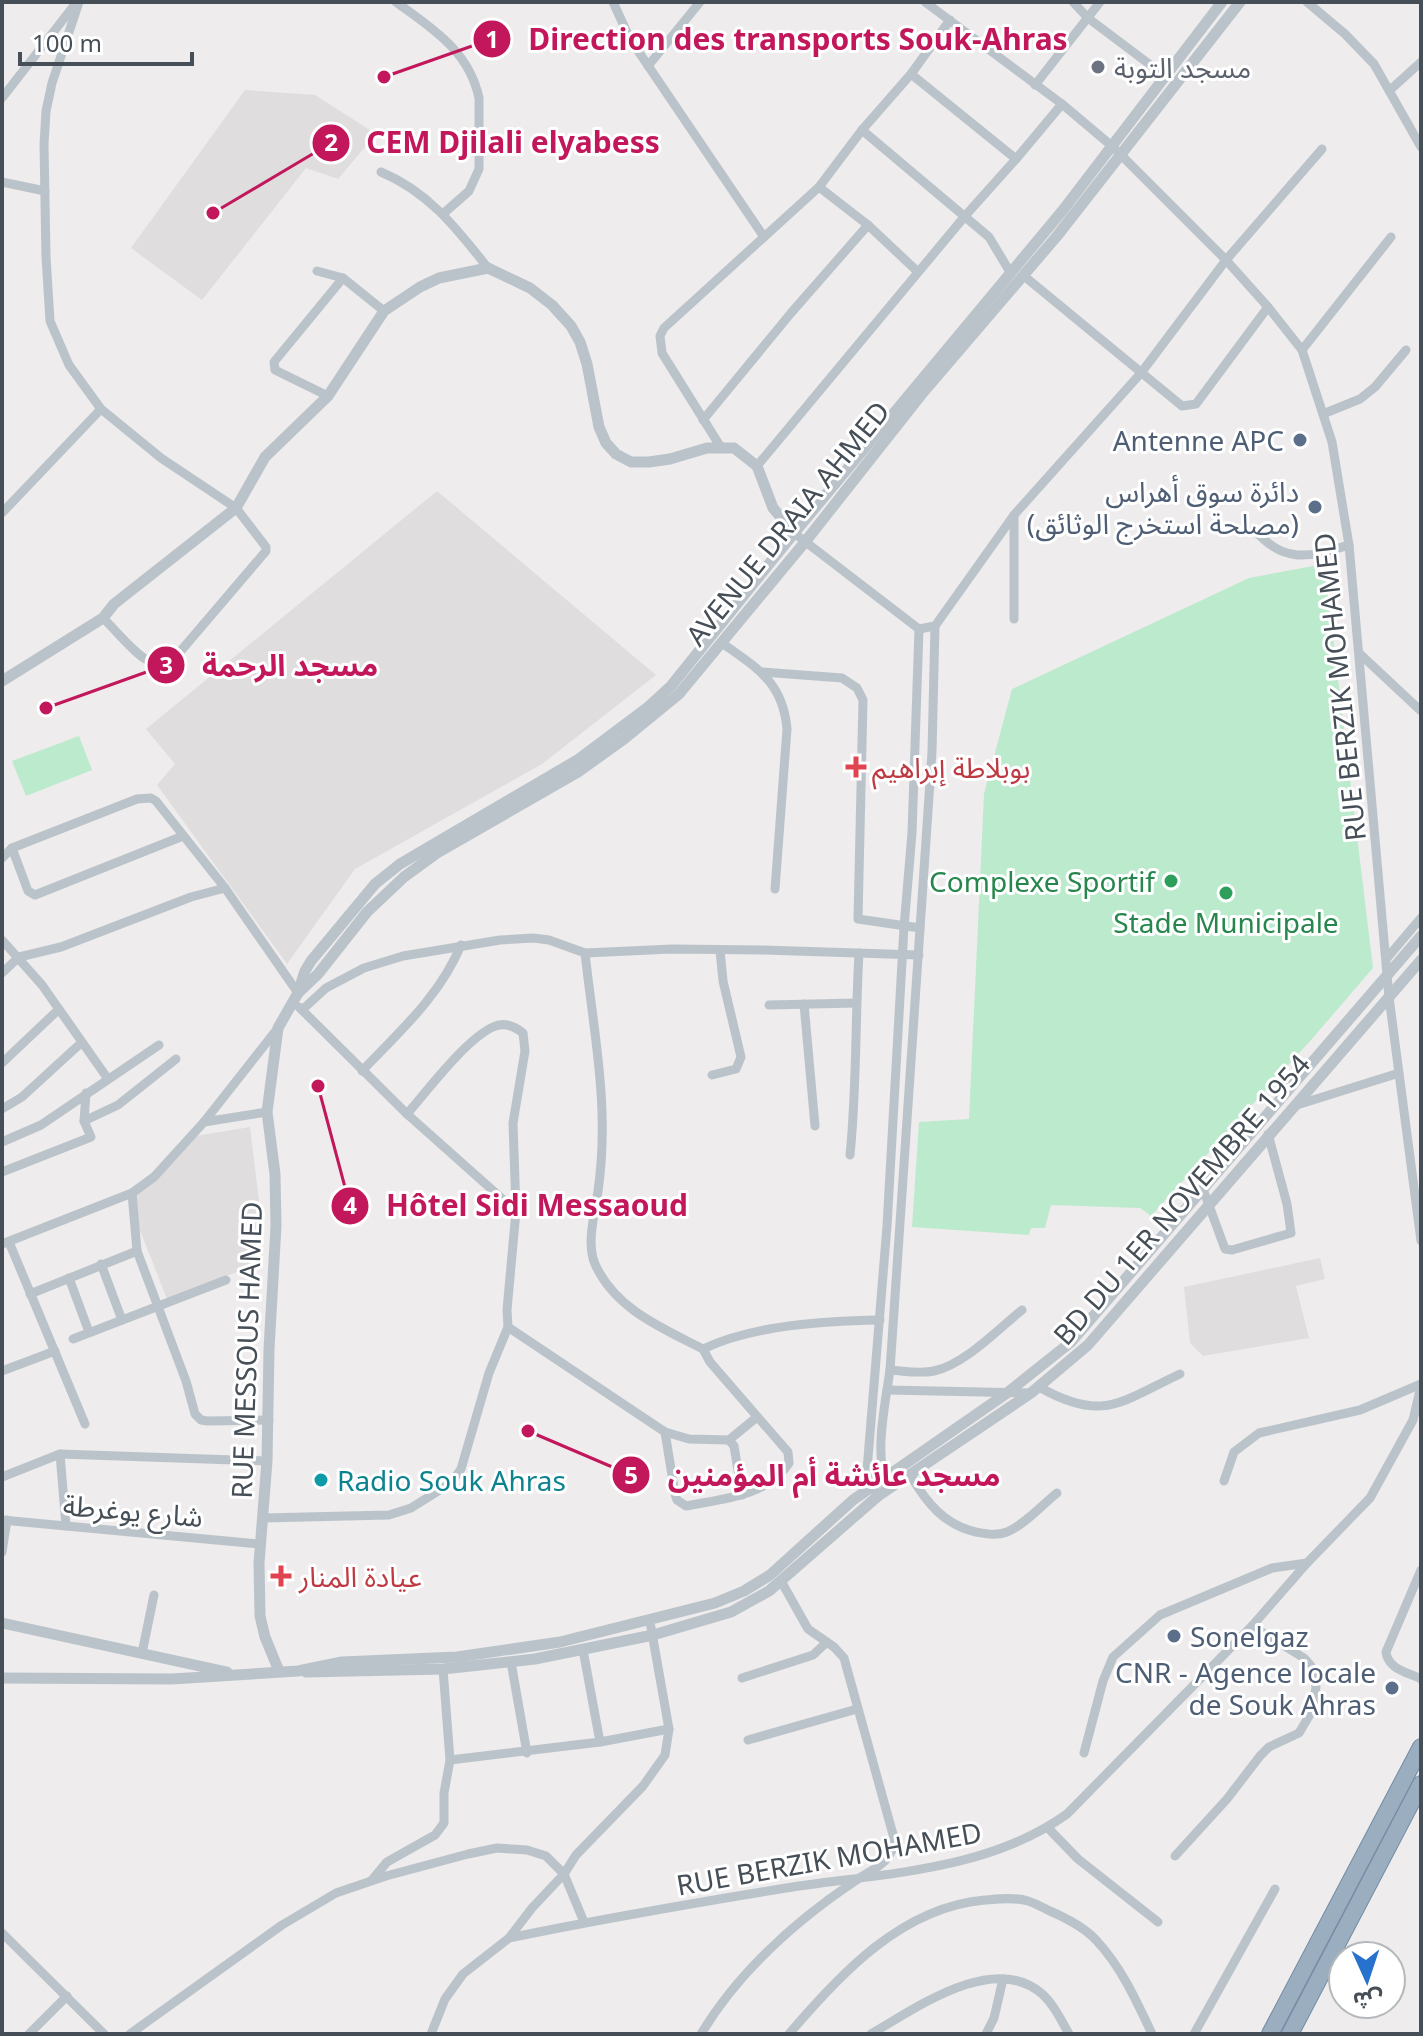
<svg xmlns="http://www.w3.org/2000/svg" width="1423" height="2036" font-family="'Noto Sans','Noto Sans Arabic',sans-serif">
<style>
.education{fill:#dfdddd}
.green{fill:#bceacd}
.lines{fill:none;stroke-linecap:round;stroke-linejoin:round}
.trunk-casing{stroke:#728aa3;stroke-width:18}
.minor{stroke:#bbc3ca;stroke-width:9}
.tertiary{stroke:#bbc3ca;stroke-width:11}
.trunk{stroke:#9aaec0;stroke-width:16}
.worship-dot{fill:#6b7280;stroke:#fff;stroke-width:3}
.service-dot{fill:#5c6f8a;stroke:#fff;stroke-width:3}
.health-dot{fill:#e0444e;stroke:#fff;stroke-width:3}
.leisure-dot{fill:#2e9e5b;stroke:#fff;stroke-width:3}
.culture-dot{fill:#0f9aa8;stroke:#fff;stroke-width:3}
.labels{text-anchor:middle;dominant-baseline:central;stroke-width:6;stroke-linejoin:round;paint-order:stroke}
.worship-label{font-size:28px;fill:#5b616d;stroke:#fff;text-anchor:start}
.service-label{font-size:28px;fill:#4e5e75;stroke:#fff;text-anchor:end}
.street-label{font-size:28px;fill:#464f57;stroke:#fff}
.health-label{font-size:28px;fill:#be3a42;stroke:#fff;text-anchor:start}
.leisure-label{font-size:28px;fill:#27864d;stroke:#fff;text-anchor:end}
.culture-label{font-size:28px;fill:#0d838f;stroke:#fff;text-anchor:start}
.leader{fill:none;stroke:#c2185b;stroke-width:3}
.callout-dot{fill:#c2185b;stroke:#fff;stroke-width:3}
.mark-label{font-size:24px;text-anchor:middle;font-weight:bold;fill:#fff}
.callout-label{font-size:30px;text-anchor:middle;font-weight:bold;fill:#c2185b;stroke:#fff;stroke-width:6;stroke-linejoin:round;paint-order:stroke}
</style>
<rect width="100%" height="100%" fill="#eeecec"/>
<!-- education -->
<g class="education">
<polygon points="245,90 315,95 376,134 338,179 306,168 202,300 131,248"/>
<polygon points="437,491 656,675 542,764 355,869 287,964 157,785 175,764 146,729"/>
<polygon points="250,1127 259,1201 257,1264 167,1299 128,1200 140,1183 195,1136"/>
<polygon points="1320,1258 1325,1279 1296,1286 1309,1338 1203,1356 1190,1343 1184,1287"/>
</g>
<!-- green -->
<g class="green">
<polygon points="1324,564 1373,968 1311,1040 1151,1216 1140,1208 1051,1205 1045,1228 1031,1228 1029,1235 912,1227 919,1122 969,1119 984,794 1012,689 1249,578"/>
<polygon points="79,736 92,770 26,796 12,761"/>
</g>
<g class="lines">
<!-- trunk casing -->
<g class="trunk-casing">
<g id="trunk">
<polyline points="1270,2034 1421,1747"/>
<polyline points="1290,2034 1421,1784"/>
</g>
</g>
<!-- minor -->
<g class="minor">
<path d="M79 2 52 83 46 111 44 144 46 257 50 321 69 365 101 409 161 458 236 508 266 547V551L179 653C172 657 164 663 156 663 142 664 114 628 103 618"/>
<path d="M396 2C433 29 469 51 479 98V169L469 191 444 213"/>
<polyline points="613,2 630,39 764,237"/>
<polyline points="925,2 1062,104 1113,147 1226,260 1268,307 1302,350 1332,442 1349,545 1389,997 1421,1241"/>
<polyline points="1073,2 1088,18 1165,76"/>
<polyline points="1307,2 1345,34 1374,64 1421,147"/>
<polyline points="648,66 700,2"/>
<polyline points="1035,85 1100,2"/>
<polyline points="1390,90 1421,62"/>
<polyline points="2,98 76,3"/>
<polyline points="862,130 989,237 1010,272"/>
<polyline points="1016,159 1062,104"/>
<path d="M381 172C429 192 457 229 488 268"/>
<polyline points="2,182 45,191"/>
<polyline points="819,187 868,225 918,272"/>
<polyline points="317,271 343,278 384,311"/>
<polyline points="1024,276 1182,406 1196,404 1268,307"/>
<polyline points="1302,350 1391,237"/>
<polyline points="328,396 275,370 274,362 343,278"/>
<polyline points="1323,414 1360,399 1375,387 1406,350"/>
<polyline points="703,420 791,313 868,225"/>
<polyline points="720,446 662,353 660,336 664,328 819,187 862,130 911,74 950,20"/>
<polyline points="757,466 965,216 1016,159 911,74"/>
<polyline points="2,513 101,409"/>
<polyline points="1014,515 1014,619"/>
<path d="M1254 529C1284 565 1309 557 1349 545"/>
<polyline points="794,533 919,629 935,626"/>
<path d="M722 643C757 668 783 682 787 729L775 889"/>
<polyline points="1360,654 1421,711"/>
<polyline points="762,672 842,678 857,688 863,700 858,919 920,928"/>
<polyline points="12,848 28,891 35,895 183,836"/>
<polyline points="2,858 12,848 137,799 151,798 156,801 225,888 298,993"/>
<polyline points="2,940 42,985 108,1079"/>
<path d="M585 953C594 1035 610 1108 598 1191 595 1213 586 1243 595 1264 615 1309 662 1328 703 1349 753 1325 824 1321 880 1320"/>
<polyline points="1387,958 1421,918"/>
<polyline points="2,973 19,957 61,947 191,897 225,888"/>
<polyline points="804,1004 815,1126"/>
<polyline points="769,1005 856,1003"/>
<polyline points="299,1007 407,1114 516,1211"/>
<polyline points="302,1010 326,988 364,968 403,956 500,940 533,938 549,940 585,953 672,949 764,950 919,955"/>
<polyline points="2,1063 58,1010"/>
<path d="M362 1071C399 1032 440 996 461 945"/>
<polyline points="712,1075 736,1069 741,1057 723,981 720,950"/>
<polyline points="1297,1105 1399,1073"/>
<polyline points="2,1109 22,1097 81,1043"/>
<path d="M407 1114C427 1091 466 1039 493 1027 503 1022 514 1026 523 1033L525 1051 513 1123 516 1211 507 1310 508 1327 665 1432 689 1439 729 1440 734 1446 742 1495"/>
<polyline points="84,1121 118,1105 176,1059"/>
<polyline points="204,1122 267,1112"/>
<polyline points="2,1142 41,1125 159,1045"/>
<path d="M850 1155C857 1087 855 1021 859 953"/>
<polyline points="2,1172 91,1137 84,1121 86,1093"/>
<polyline points="1203,1189 1225,1249 1232,1250 1291,1233 1287,1204 1268,1134"/>
<polyline points="132,1193 137,1251 186,1381 195,1414 201,1420 207,1421 269,1420"/>
<polyline points="9,1242 85,1424"/>
<polyline points="2,1244 132,1193 154,1177 204,1122 278,1028"/>
<polyline points="101,1264 122,1320"/>
<polyline points="69,1278 89,1332"/>
<polyline points="30,1294 137,1251"/>
<polyline points="73,1339 226,1280"/>
<path d="M890 1370C904 1371 920 1374 934 1371 964 1365 998 1329 1022 1310"/>
<polyline points="2,1371 55,1351"/>
<path d="M1039 1387C1103 1423 1120 1402 1180 1374"/>
<polyline points="887,1390 1031,1393"/>
<path d="M665 1432 675 1494 677 1500 686 1506C721 1499 768 1496 789 1463L788 1452 710 1362 703 1349"/>
<polyline points="729,1440 757,1417"/>
<polyline points="60,1454 66,1526"/>
<path d="M911 1476C926 1502 944 1525 976 1532 987 1534 996 1536 1007 1532 1024 1525 1042 1505 1057 1493"/>
<polyline points="2,1477 60,1454 267,1461"/>
<path d="M886 1481C874 1454 886 1399 890 1370L932 752 935 626 1014 515 1141 373 1226 260 1322 149"/>
<polyline points="1224,1481 1234,1452 1259,1433 1360,1410 1421,1384"/>
<polyline points="874,1490 867,1470 887,1226 904,927 912,833 919,629"/>
<polyline points="263,1518 389,1515 411,1508 451,1483 461,1469 489,1373 508,1327"/>
<polyline points="2,1520 259,1544"/>
<polyline points="2,1552 7,1520"/>
<path d="M1421 1570 1386 1652C1388 1669 1407 1672 1421 1679"/>
<polyline points="142,1653 154,1595"/>
<polyline points="511,1662 527,1753"/>
<polyline points="742,1678 813,1655 827,1642"/>
<polyline points="748,1740 857,1709"/>
<polyline points="600,1742 669,1729"/>
<polyline points="1084,1753 1103,1681 1113,1657 1160,1615 1272,1568 1307,1563"/>
<polyline points="450,1760 600,1742 583,1650"/>
<polyline points="1048,1828 1078,1859 1158,1922"/>
<polyline points="1175,1856 1227,1799 1260,1756 1269,1747 1299,1733 1312,1711 1316,1687 1311,1666 1304,1658 1252,1626"/>
<polyline points="372,1880 387,1862 435,1835 444,1823 444,1793 450,1760 443,1669"/>
<polyline points="2,1933 104,2034"/>
<path d="M509 1938C601 1919 694 1903 786 1888 881 1873 986 1872 1067 1814L1252 1626 1307 1563 1370 1498 1413 1420 1421 1386"/>
<polyline points="29,2034 67,1996"/>
<polyline points="130,2034 282,1925 336,1893 386,1876 468,1854 497,1848 527,1850 546,1856 564,1874 584,1922"/>
<polyline points="431,2034 445,1999 463,1974 509,1938 532,1908 564,1874 576,1855 643,1786 665,1755 669,1729 650,1622"/>
<path d="M701 2034C739 1971 794 1922 855 1881 872 1869 894 1863 894 1838L844 1658 834 1647 808 1629 781 1581"/>
<path d="M789 2034C840 1974 902 1907 985 1900 998 1899 1015 1897 1028 1901 1035 1903 1043 1908 1050 1911 1066 1918 1084 1927 1096 1940 1122 1968 1136 2000 1152 2034"/>
<path d="M871 2034C915 2009 992 1952 1041 1993 1053 2003 1061 2020 1069 2034"/>
<polyline points="986,2034 994,2018 1003,1979"/>
<polyline points="1194,2034 1275,1889"/>
</g>
<!-- tertiary -->
<g class="tertiary">
<polyline points="2,681 103,618 114,604 236,508 265,457 328,396 384,311 420,287 439,278 488,268 530,288 552,305 571,326 580,342 587,364 599,427 606,443 616,454 631,462 649,462 670,459 707,448 734,448 757,466 773,508 794,533"/>
<polyline points="298,993 318,974 367,912 404,877 437,853 578,772 624,739 679,694 805,542 921,395 1057,236 1240,2"/>
<polyline points="2,1623 227,1672"/>
<polyline points="279,1671 265,1637 260,1616 259,1563 267,1461 269,1349 276,1226 275,1174 267,1112 278,1028 298,993 305,971 311,961 375,884 400,864 579,759 647,708 671,686 794,533 1063,210 1222,2"/>
<polyline points="306,1672 443,1669 535,1659 653,1635 731,1612 769,1591 878,1496 1031,1393 1088,1345 1421,960"/>
<polyline points="2,1678 172,1679 298,1671 342,1662 457,1657 560,1642 715,1603 744,1591 770,1575 853,1500 1007,1393 1071,1342 1421,936"/>
</g>
<!-- trunk -->
<use href="#trunk" class="trunk"/>
</g>
<!-- markers -->
<circle class="worship-dot" cx="1098" cy="67" r="8"/>
<g class="service-dot">
<circle cx="1300" cy="440" r="8"/>
<circle cx="1315" cy="507" r="8"/>
<circle cx="1174" cy="1636" r="8"/>
<circle cx="1392" cy="1688" r="8"/>
</g>
<g class="health-dot">
<path d="M852 755h8v8h8v8h-8v8h-8v-8h-8v-8h8z"/>
<path d="M277 1564h8v8h8v8h-8v8h-8v-8h-8v-8h8z"/>
</g>
<g class="leisure-dot">
<circle cx="1171" cy="881" r="8"/>
<circle cx="1226" cy="893" r="8"/>
</g>
<circle class="culture-dot" cx="321" cy="1480" r="8"/>
<g class="labels">
<!-- worship labels -->
<g class="worship-label">
<text x="1114" y="67">مسجد التوبة</text>
</g>
<!-- service labels -->
<g class="service-label">
<text x="1284" y="440">Antenne APC</text>
<text x="1299" y="491">دائرة سوق أهراس<tspan x="1299" dy="32">(مصلحة استخرج الوثائق)</tspan></text>
<text x="1190" y="1636" text-anchor="start">Sonelgaz</text>
<text x="1376" y="1672">CNR - Agence locale<tspan x="1376" dy="32">de Souk Ahras</tspan></text>
</g>
<!-- street labels -->
<g class="street-label">
<text transform="translate(787 523) rotate(-51)">AVENUE DRAIA AHMED</text>
<text transform="translate(1339 687) rotate(-96)">RUE BERZIK MOHAMED</text>
<text transform="translate(1181 1199) rotate(-49)">BD DU 1ER NOVEMBRE 1954</text>
<text transform="translate(246 1350) rotate(-88)">RUE MESSOUS HAMED</text>
<text transform="translate(133 1510) rotate(5)">شارع يوغرطة</text>
<text transform="translate(829 1858) rotate(-10)">RUE BERZIK MOHAMED</text>
</g>
<!-- health labels -->
<g class="health-label">
<text x="872" y="767">بوبلاطة إبراهيم</text>
<text x="299" y="1576">عيادة المنار</text>
</g>
<!-- leisure labels -->
<g class="leisure-label">
<text x="1155" y="881">Complexe Sportif</text>
<text x="1226" y="922" text-anchor="middle">Stade Municipale</text>
</g>
<!-- culture labels -->
<g class="culture-label">
<text x="337" y="1480">Radio Souk Ahras</text>
</g>
</g>
<!-- callouts -->
<path class="leader" d="M384 77L492 39M213 213L331 143M46 708L166 665M318 1086L350 1206M528 1431L631 1475"/>
<g class="callout-dot">
<circle cx="384" cy="77" r="8"/>
<circle cx="213" cy="213" r="8"/>
<circle cx="46" cy="708" r="8"/>
<circle cx="318" cy="1086" r="8"/>
<circle cx="528" cy="1431" r="8"/>
<circle cx="492" cy="39" r="20"/>
<circle cx="331" cy="143" r="20"/>
<circle cx="166" cy="665" r="20"/>
<circle cx="350" cy="1206" r="20"/>
<circle cx="631" cy="1475" r="20"/>
</g>
<g class="mark-label">
<text x="492" y="48">1</text>
<text x="331" y="151">2</text>
<text x="166" y="674">3</text>
<text x="350" y="1214">4</text>
<text x="631" y="1484">5</text>
</g>
<g class="callout-label">
<text x="798" y="50">Direction des transports Souk-Ahras</text>
<text x="513" y="153">CEM Djilali elyabess</text>
<text x="290" y="676">مسجد الرحمة</text>
<text x="537" y="1216">Hôtel Sidi Messaoud</text>
<text x="834" y="1486">مسجد عائشة أم المؤمنين</text>
</g>
<!-- border -->
<rect width="1423" height="2036" fill="none" stroke="#464f57" stroke-width="8"/>
<!-- north arrow -->
<g transform="translate(1367 1980) rotate(177)"><circle r="38" fill="#ffffff" stroke="#b5b9bc" stroke-width="2"/>
<path d="M0-6L14 30L0 20L-14 30Z" fill="#2772cd"/>
<text y="-12" font-size="22" font-weight="bold" text-anchor="middle" fill="#464f57">ش</text>
</g>
<!-- scale -->
<path d="M20 52v12h172v-12" fill="none" stroke="#464f57" stroke-width="4"/>
<text x="32" y="52" font-size="24" fill="#464f57" stroke="#ffffff" stroke-width="6" paint-order="stroke">100 m</text>
</svg>
